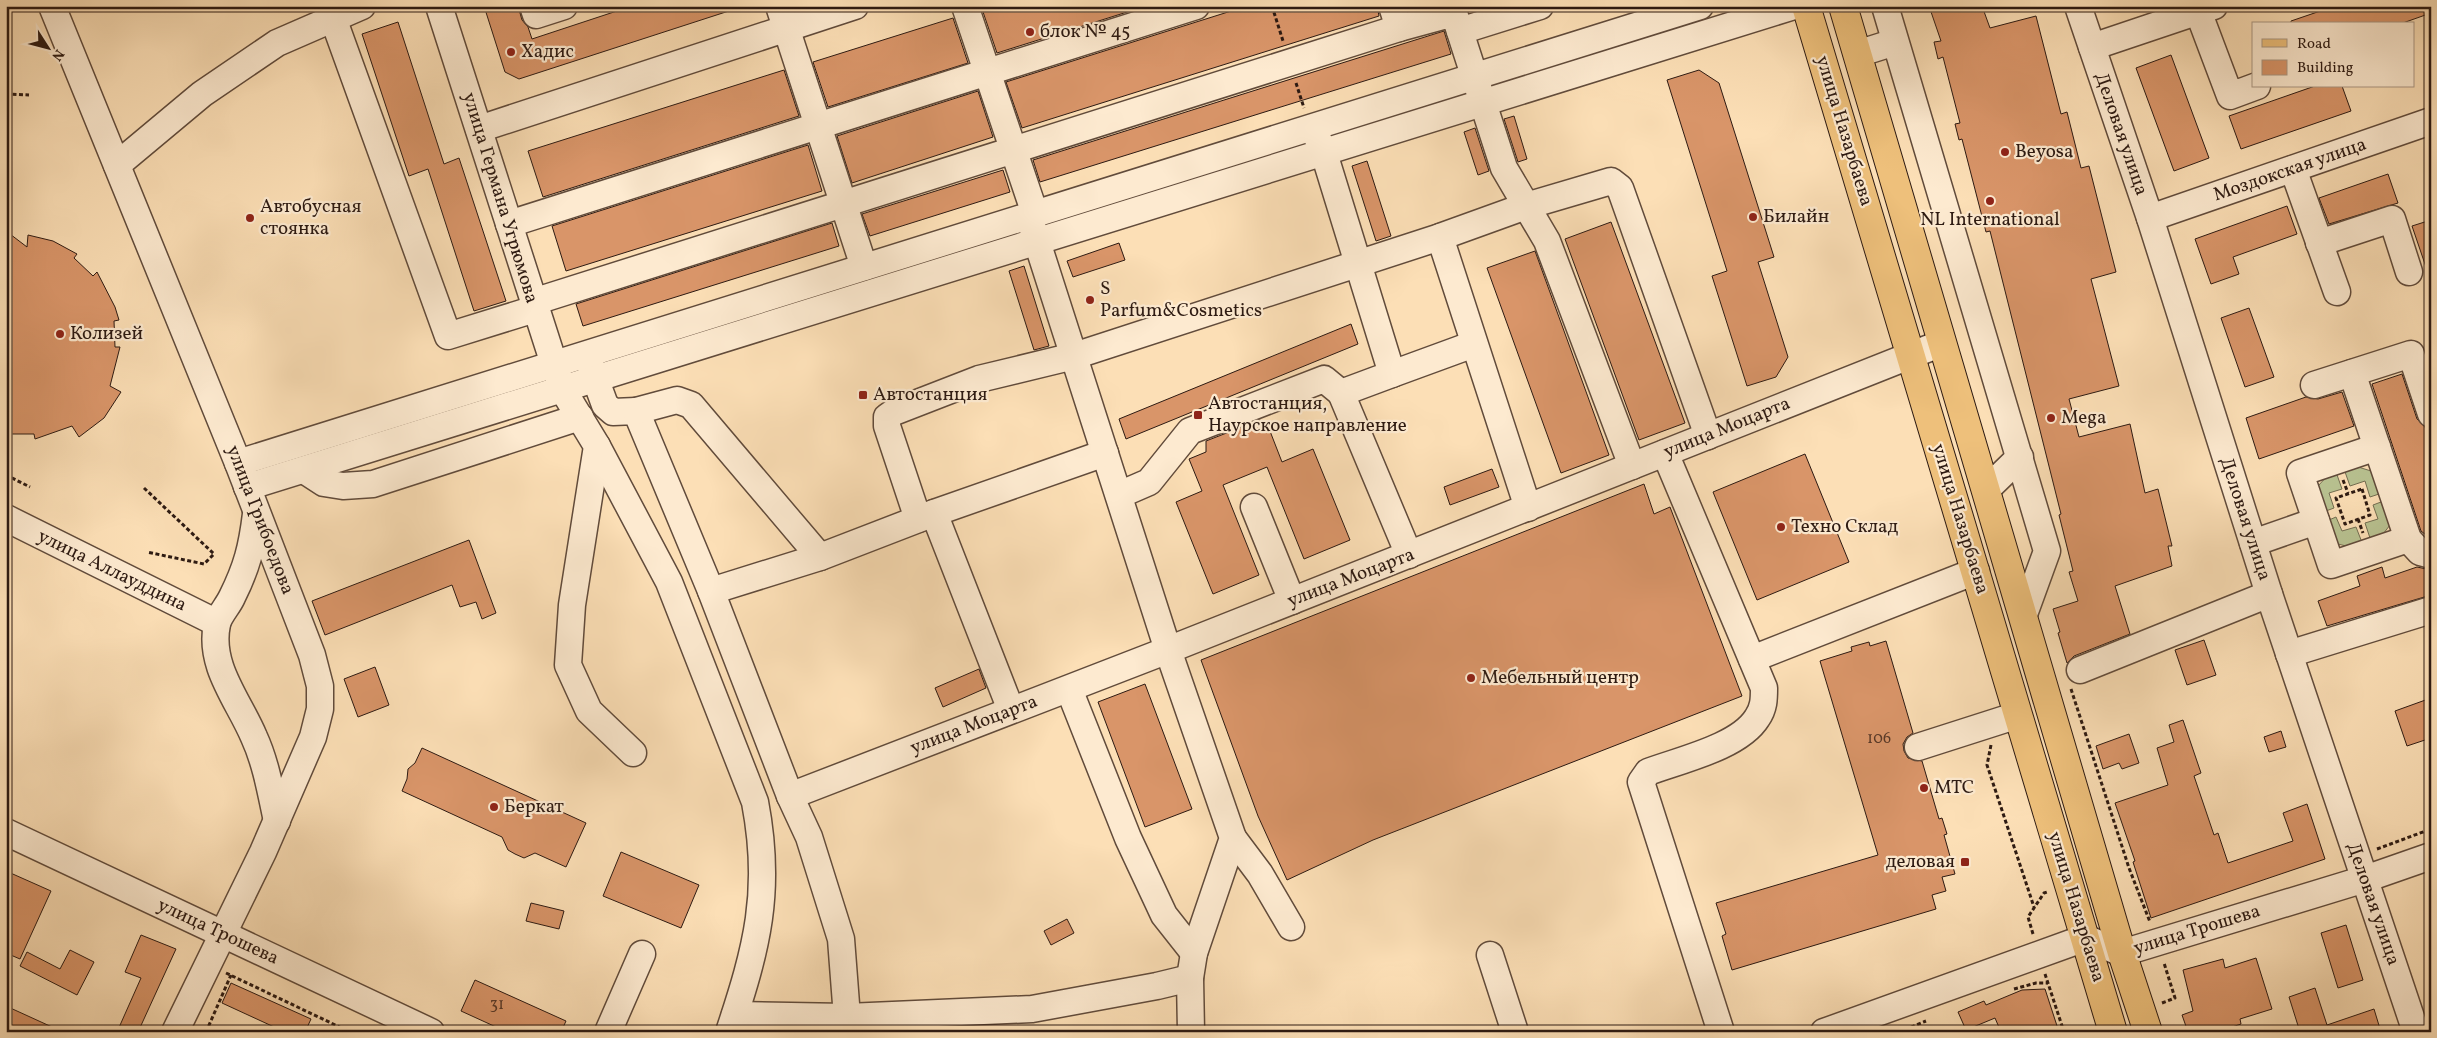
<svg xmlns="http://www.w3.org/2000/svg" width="2437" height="1038" font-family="Vollkorn,serif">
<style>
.green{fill:#b9c392;stroke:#736e52}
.building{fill:#d99569;stroke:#2d1a12}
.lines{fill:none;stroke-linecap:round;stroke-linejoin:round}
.minor-casing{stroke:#614b3b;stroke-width:29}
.major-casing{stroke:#2d1a12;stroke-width:30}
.path{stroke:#2d1a12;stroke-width:3;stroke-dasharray:4 2.5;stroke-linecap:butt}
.minor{stroke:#fdead0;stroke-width:26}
.major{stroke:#eec07b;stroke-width:28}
.poi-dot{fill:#8f2418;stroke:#fdead0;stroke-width:2}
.labels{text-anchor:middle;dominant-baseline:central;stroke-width:4.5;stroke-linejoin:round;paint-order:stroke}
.number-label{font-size:16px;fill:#583928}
.poi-label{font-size:19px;fill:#2d1a12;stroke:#fdead0;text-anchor:start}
.street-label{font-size:19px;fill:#2d1a12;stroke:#fdead0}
</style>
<rect width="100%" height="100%" fill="#fcdfb6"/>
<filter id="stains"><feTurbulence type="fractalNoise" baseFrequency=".004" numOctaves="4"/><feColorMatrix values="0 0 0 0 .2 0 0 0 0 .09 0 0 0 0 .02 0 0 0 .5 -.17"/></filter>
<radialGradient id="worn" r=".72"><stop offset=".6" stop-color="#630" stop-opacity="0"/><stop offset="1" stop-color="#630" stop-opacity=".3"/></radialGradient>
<!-- green -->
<g class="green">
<polygon points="2355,466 2371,471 2379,494 2370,497 2365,481 2350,486 2344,469"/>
<polygon points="2336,472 2342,489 2329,493 2334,508 2326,511 2318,486 2329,474"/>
<polygon points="2381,502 2390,525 2380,538 2371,541 2365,523 2378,519 2373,505"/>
<polygon points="2336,517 2342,531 2356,527 2363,545 2354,548 2338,544 2329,520"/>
</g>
<!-- building -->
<g class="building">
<polygon points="484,6 518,6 522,20 528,27 532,39 632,6 734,6 735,9 519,79 505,72"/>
<polygon points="981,6 1143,6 1143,7 997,53"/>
<polygon points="1247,6 1377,6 1379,16 1022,128 1006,82"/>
<polygon points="1929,6 1982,6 1990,28 2036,16 2061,114 2067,112 2081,168 2089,166 2116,272 2091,279 2119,386 2069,399 2079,437 2130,424 2145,493 2158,489 2172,546 2168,546 2172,566 2115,586 2130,634 2074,656 2067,663 2058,633 2060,632 2053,609 2078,601 2069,572 2073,571 2059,515 2061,514 1990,231 1986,232 1962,139 1959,140 1955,124 1960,123 1943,57 1938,59 1934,42 1941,41"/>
<polygon points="2335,6 2431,6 2431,13 2400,24 2291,24 2291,21"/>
<polygon points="953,18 968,63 828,107 813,62"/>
<polygon points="398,22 444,164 459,158 506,301 474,311 428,169 409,176 362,34"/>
<polygon points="1444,31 1451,54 1040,182 1033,160"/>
<polygon points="2171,55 2209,158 2174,171 2136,68"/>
<polygon points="784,70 799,116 543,197 528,151"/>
<polygon points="1699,70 1719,83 1774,257 1758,262 1788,357 1776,377 1747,386 1712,276 1727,271 1667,80"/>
<polygon points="2315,86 2342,86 2351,111 2241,149 2229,116"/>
<polygon points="978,91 993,137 852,183 837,136"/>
<polygon points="1514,116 1527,159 1518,162 1504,119"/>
<polygon points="1475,128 1489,171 1478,175 1464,132"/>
<polygon points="808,145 822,191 566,271 552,226"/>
<polygon points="1367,161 1391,236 1376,241 1352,166"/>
<polygon points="1003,170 1010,192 870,236 862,214"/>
<polygon points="2388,174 2398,203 2329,224 2319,198"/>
<polygon points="2287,206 2297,234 2233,257 2239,274 2211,284 2195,239"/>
<polygon points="2431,220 2431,273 2428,273 2412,226"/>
<polygon points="1611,222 1685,423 1639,440 1565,239"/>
<polygon points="832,223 839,246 583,326 576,304"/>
<polygon points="6,231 27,247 28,235 53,241 77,254 74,258 93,276 97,272 115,307 119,320 114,321 115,347 120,347 110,386 121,392 104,418 79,437 72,426 35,439 34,434 6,434"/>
<polygon points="1119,243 1125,260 1073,277 1067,261"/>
<polygon points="1535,251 1609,455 1561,473 1487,268"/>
<polygon points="1024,266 1049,346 1034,350 1009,271"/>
<polygon points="2249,308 2274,377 2245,387 2221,318"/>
<polygon points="1351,324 1358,344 1126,439 1119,419"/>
<polygon points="2402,374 2417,419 2425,427 2431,444 2431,539 2421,531 2372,384"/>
<polygon points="2342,392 2354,426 2259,459 2246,418 2306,397 2318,399"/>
<polygon points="1260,420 1268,426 1282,462 1313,449 1350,540 1304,559 1267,467 1223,485 1259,575 1213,594 1176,502 1202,491 1189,459 1206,452 1206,441"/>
<polygon points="1805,454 1849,562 1757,600 1713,492"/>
<polygon points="1492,469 1499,487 1450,505 1444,487"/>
<polygon points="1644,484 1654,514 1670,507 1742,696 1373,840 1287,880 1258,816 1201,660"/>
<polygon points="469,540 496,613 482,619 476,602 460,607 452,585 325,635 312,601"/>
<polygon points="2382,567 2385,578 2417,567 2431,570 2431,595 2327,626 2318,601 2360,586 2357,576"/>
<polygon points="2204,640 2216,675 2187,685 2175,650"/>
<polygon points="1886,641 1913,733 1907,737 1903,744 1904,751 1908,758 1922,761 1939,819 1942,818 1947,834 1944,835 1955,874 1942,877 1946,891 1932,895 1936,909 1732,970 1722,936 1726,934 1716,903 1878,855 1820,661 1852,651 1851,647 1869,642 1870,646"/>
<polygon points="375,667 389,705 358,717 344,679"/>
<polygon points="979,669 986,688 943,707 935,688"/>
<polygon points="1145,684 1192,809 1145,827 1098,702"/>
<polygon points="2431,698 2431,738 2407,746 2395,711"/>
<polygon points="2183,720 2201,773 2194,776 2214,835 2218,833 2228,863 2293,841 2283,813 2307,804 2325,859 2151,918 2133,862 2135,861 2115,803 2168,785 2157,748 2174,742 2169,725"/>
<polygon points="2281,731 2286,747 2269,752 2264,737"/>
<polygon points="2129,734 2139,763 2122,769 2119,763 2103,769 2096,746"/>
<polygon points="422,748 586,823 566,867 535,853 524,858 515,854 508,850 502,837 402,791 407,779 408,769 415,763"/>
<polygon points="621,852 699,885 681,928 603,896"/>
<polygon points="6,871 51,891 20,959 6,953"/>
<polygon points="531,903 564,911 559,929 526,921"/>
<polygon points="1067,919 1074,933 1051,945 1044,931"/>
<polygon points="2346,925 2363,980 2338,988 2321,933"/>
<polygon points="141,935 176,949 138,1032 117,1032 141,978 125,972"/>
<polygon points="70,950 94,962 77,995 20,966 27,952 60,969"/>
<polygon points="2256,958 2272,1009 2240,1019 2241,1024 2217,1032 2188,1032 2182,1015 2193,1011 2183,970 2223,959 2225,968"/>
<polygon points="475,980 566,1021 561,1032 507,1032 461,1011"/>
<polygon points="231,983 311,1019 305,1032 285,1032 222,1003"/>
<polygon points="2315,988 2327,1025 2374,1009 2381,1032 2300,1032 2289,997"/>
<polygon points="2045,989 2059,1032 2001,1032 1995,1018 1966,1030 1958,1012 1984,1001 1986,1005 2022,990"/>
<polygon points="6,1006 63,1032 6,1032"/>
</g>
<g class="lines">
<!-- minor casing -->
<g class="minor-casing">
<g id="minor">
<polyline points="52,6 238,463 312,655 320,686 320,709 313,737 263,852 175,1032"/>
<polyline points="439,6 554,364 563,390 597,446 572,605 568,665 589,711 633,753"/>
<polyline points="533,6 536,15 564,6"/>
<polyline points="779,6 864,267"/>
<polyline points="965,6 1035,214"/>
<polyline points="1392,6 1399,28 1454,13 1504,168 1547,241 1632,466"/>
<polyline points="1885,6 2047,551 2023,617"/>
<polyline points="2078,6 2150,218 2269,594 2416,1032"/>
<polyline points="2198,11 2230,96 2257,86"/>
<polyline points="333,18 448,336 535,309"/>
<polyline points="1460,31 1540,6"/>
<polyline points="2092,47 2214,6"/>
<polyline points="1857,54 1895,42"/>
<polyline points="479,129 855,6"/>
<polyline points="117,165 202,94 277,43 362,6"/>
<polyline points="2293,169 2337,292"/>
<polyline points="2150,218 2431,121"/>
<polyline points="509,224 1196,6"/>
<polyline points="1032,226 1168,650 1233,838 1194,953 1190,978 1191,1032"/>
<polyline points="1440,237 1528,508"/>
<polyline points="2319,243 2392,219 2409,272"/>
<polyline points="533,302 1399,28"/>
<polyline points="590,364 605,405 613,412 636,411 711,591 790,796 809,837 841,939 847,1017"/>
<polyline points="2352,373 2408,539 2420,552 2431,555"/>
<polyline points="1392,374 1474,344"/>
<polyline points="2314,385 2411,354 2431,414"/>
<polyline points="1341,393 1409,555"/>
<polyline points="636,411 677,400 691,405 820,557"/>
<path d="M597 446 669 582 755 802C772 891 757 948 729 1032"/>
<polyline points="2377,447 2300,473 2331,565 2408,539"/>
<path d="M1665 453 1764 688C1764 699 1764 708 1757 718 1739 747 1680 760 1648 772L1641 782 1721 1032"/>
<polyline points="238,463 1700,6"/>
<polyline points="304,470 324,483 343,486 373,484 580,417"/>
<polyline points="247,487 1794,6"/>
<polyline points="1986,490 2020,457"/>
<polyline points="1119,495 1149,482 1190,431 1324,379 1341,393 1392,374 1324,153 1317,137"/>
<polyline points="1254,507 1292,601"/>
<polyline points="934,513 1011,710"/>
<path d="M256 514C252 547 247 567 232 597 228 606 219 615 217 624 208 666 239 701 254 737 266 763 271 793 277 821"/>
<polyline points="6,518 217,623"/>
<polyline points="918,519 887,426 887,417 894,412 979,379 1074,356 1440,237 1526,206 1611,181 1620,188 1708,436"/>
<polyline points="2253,543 2316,521"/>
<polyline points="711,591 820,557 934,513 1105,453"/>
<polyline points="2289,654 2431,610"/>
<polyline points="1752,659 1976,571"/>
<polyline points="2080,670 2269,594"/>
<polyline points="1069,689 1128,838 1164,915 1194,953"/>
<polyline points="1918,747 2018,715"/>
<polyline points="790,796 1168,650 1942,343"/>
<polyline points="6,832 431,1032"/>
<polyline points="1233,838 1260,874 1291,927"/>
<polyline points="1490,955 1515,1032"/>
<polyline points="735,1015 847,1017 1032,1009 1157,986 1190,978"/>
<polyline points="608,1032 642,954"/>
<polyline points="1824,1032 2085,938 2122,953 2365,879 2431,856"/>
</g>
</g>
<!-- major casing -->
<g class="major-casing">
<g id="major">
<polyline points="1806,6 2113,1032"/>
<polyline points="1843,6 2122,953 2148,1032"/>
</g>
</g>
<!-- path -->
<g class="path">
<polyline points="1272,6 1283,41"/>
<polyline points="1296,83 1304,108"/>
<polyline points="6,94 29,95"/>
<polyline points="6,475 30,487"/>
<polyline points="2343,480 2348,493"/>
<polyline points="144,488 214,554 204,564 147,552"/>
<polygon points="2362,489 2370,515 2345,524 2336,498"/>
<polyline points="2358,519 2363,533"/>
<polyline points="2071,689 2129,868 2150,922"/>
<polyline points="1991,745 1987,765 2034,907"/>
<polyline points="2377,849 2431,829"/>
<polyline points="2033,934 2028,917 2044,893 2047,892"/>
<polyline points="226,973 350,1032"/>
<polyline points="2045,974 2064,1032"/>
<polyline points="2014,989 2036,983 2048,983"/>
<polyline points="2162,1003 2175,998 2164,963"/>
<polyline points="206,1032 231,975"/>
<polyline points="1899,1032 1926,1021"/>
<polyline points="2081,1032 2090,1029"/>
</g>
<!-- minor -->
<use href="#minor" class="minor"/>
<!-- major -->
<use href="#major" class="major"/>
</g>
<!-- markers -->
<g class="poi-dot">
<circle cx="1030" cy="32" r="5"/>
<circle cx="511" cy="52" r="5"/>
<circle cx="2005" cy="152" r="5"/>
<circle cx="1990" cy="201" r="5"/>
<circle cx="1753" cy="217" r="5"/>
<circle cx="250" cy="218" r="5"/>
<circle cx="1090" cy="300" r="5"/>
<circle cx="60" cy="334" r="5"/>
<rect x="858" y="390" width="10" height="10" rx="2.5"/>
<rect x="1193" y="410" width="10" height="10" rx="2.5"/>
<circle cx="2051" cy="418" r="5"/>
<circle cx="1781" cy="527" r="5"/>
<circle cx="1471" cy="678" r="5"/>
<circle cx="1924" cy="788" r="5"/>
<circle cx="494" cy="807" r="5"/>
<rect x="1960" y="857" width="10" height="10" rx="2.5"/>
</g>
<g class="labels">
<!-- number labels -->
<g class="number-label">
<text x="1879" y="739">106</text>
<text x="497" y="1005">31</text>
</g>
<!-- poi labels -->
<g class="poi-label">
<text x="1040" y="32">блок № 45</text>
<text x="521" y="52">Хадис</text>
<text x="2015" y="152">Beyosa</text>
<text x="260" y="207">Автобусная<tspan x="260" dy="22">стоянка</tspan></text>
<text x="1763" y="217">Билайн</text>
<text x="1990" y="220" text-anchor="middle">NL International</text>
<text x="1100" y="289">S<tspan x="1100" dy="22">Parfum&amp;Cosmetics</tspan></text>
<text x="70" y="334">Колизей</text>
<text x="873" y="395">Автостанция</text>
<text x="1208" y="404">Автостанция,<tspan x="1208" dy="22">Наурское направление</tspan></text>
<text x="2061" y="418">Mega</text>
<text x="1791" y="527">Техно Склад</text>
<text x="1481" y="678">Мебельный центр</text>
<text x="1934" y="788">МТС</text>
<text x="504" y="807">Беркат</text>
<text x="1955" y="862" text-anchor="end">деловая</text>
</g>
<!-- street labels -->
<g class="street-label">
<text transform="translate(1844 131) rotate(73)">улица Назарбаева</text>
<text transform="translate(2121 134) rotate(71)">Деловая улица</text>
<text transform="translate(2290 170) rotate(-19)">Моздокская улица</text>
<text transform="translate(500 198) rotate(73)">улица Германа Угрюмова</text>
<text transform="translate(1727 428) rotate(-22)">улица Моцарта</text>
<text transform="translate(1960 519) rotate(73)">улица Назарбаева</text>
<text transform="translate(2245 519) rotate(72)">Деловая улица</text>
<text transform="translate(260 520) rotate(69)">улица Грибоедова</text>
<text transform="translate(112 571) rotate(26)">улица Аллауддина</text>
<text transform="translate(1351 578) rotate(-21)">улица Моцарта</text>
<text transform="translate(974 725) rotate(-21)">улица Моцарта</text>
<text transform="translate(2373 904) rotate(71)">Деловая улица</text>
<text transform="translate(2076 907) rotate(73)">улица Назарбаева</text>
<text transform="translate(2197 930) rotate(-17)">улица Трошева</text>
<text transform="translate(218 932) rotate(25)">улица Трошева</text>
</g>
</g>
<!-- margin -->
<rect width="2437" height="1038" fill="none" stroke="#fcdfb6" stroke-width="25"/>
<rect x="8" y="8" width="2422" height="1023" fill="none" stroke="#2d1a12" stroke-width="2.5"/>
<rect x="12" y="12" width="2412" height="1013" fill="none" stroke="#2d1a12"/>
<!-- legend -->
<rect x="2252" y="22" width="162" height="65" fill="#fdead0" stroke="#aa9784"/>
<rect x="2262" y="39" width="25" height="8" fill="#eec07b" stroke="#aa9784"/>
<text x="2297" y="48" font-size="15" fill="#2d1a12">Road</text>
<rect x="2262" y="60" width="25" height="15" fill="#d99569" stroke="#aa9784"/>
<text x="2297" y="72" font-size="15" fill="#2d1a12">Building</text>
<!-- north arrow -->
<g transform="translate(48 48) rotate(126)" stroke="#fdead0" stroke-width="4" paint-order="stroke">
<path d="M0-4L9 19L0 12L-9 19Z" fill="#2d1a12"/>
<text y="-8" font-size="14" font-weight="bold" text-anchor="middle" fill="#2d1a12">N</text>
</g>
<rect width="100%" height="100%" filter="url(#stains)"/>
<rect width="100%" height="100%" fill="url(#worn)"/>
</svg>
